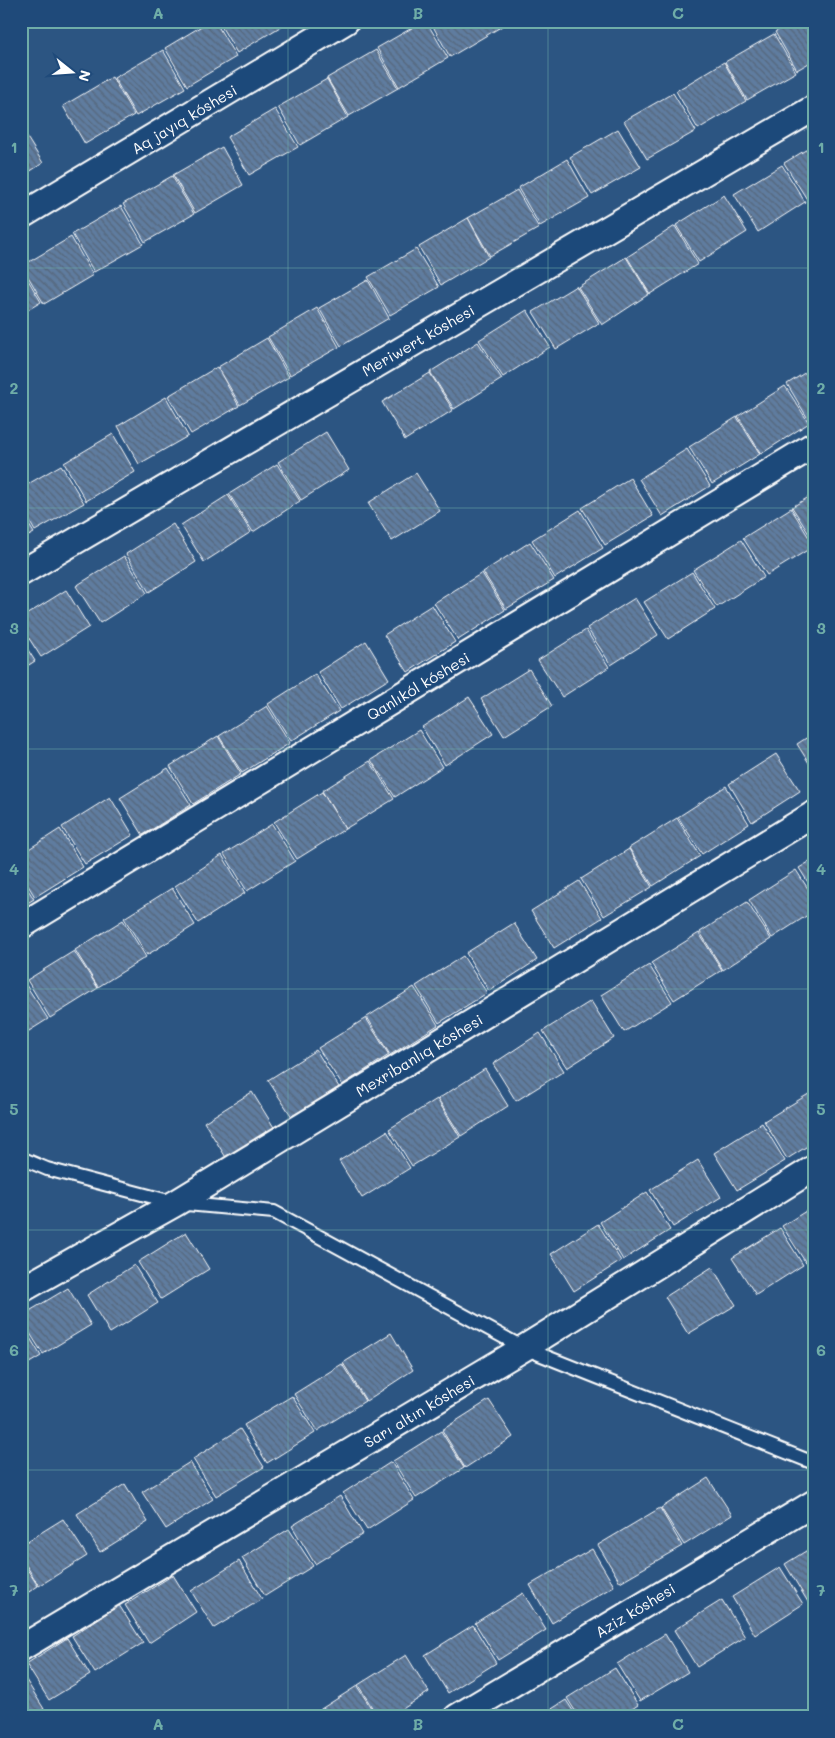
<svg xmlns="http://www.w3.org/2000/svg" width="835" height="1738" font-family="Mali,sans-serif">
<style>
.building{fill:url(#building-back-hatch);stroke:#fff}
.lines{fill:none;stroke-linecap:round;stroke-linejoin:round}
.lane-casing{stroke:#fff;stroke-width:16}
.street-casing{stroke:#fff;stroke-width:29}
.lane{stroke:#1f4a7a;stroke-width:12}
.street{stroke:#1f4a7a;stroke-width:25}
.grid{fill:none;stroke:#6fada8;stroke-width:1;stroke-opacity:0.55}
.labels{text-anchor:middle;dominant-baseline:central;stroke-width:4;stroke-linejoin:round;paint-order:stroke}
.street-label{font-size:15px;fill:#fff;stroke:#1f4a7a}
.neatline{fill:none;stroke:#6fada8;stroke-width:2}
.grid-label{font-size:16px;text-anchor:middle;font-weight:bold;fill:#6fada8}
</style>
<defs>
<pattern id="building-back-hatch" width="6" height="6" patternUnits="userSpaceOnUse" patternTransform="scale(1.25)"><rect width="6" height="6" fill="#5e7c9f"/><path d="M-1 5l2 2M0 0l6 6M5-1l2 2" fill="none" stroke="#56667a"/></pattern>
</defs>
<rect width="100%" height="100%" fill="#2c5582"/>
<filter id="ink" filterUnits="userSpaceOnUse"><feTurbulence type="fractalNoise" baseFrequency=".02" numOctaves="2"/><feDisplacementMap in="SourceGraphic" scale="10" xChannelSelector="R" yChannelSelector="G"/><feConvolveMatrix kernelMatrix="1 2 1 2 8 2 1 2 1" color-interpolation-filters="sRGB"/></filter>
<g filter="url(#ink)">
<!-- building -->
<g class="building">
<polygon points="210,21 215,21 236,57 187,86 165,48"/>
<polygon points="218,21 283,21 285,24 237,53"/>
<polygon points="424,21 426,21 448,58 399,87 377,48"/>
<polygon points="430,21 495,21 499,28 450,57"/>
<polygon points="496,21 510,21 499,28"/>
<polygon points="793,21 814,21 814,60 797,70 775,32"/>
<polygon points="774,34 796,72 747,100 725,62"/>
<polygon points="163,50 185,88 136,116 114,78"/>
<polygon points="376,50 398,88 349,116 327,78"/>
<polygon points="724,62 746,101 698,129 676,91"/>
<polygon points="112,77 134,115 85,144 63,106"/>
<polygon points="327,79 348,117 300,145 278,107"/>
<polygon points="673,93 696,131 647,159 624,121"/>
<polygon points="275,109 298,147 249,175 227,137"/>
<polygon points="21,128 43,163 21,177"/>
<polygon points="618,129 641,167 592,195 570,157"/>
<polygon points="814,145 814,197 808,201 784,163"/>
<polygon points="222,147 243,185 195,213 173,175"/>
<polygon points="567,159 589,198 540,226 518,188"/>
<polygon points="782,165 805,202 758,232 734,194"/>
<polygon points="172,176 194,214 145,242 123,204"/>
<polygon points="517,190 539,228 490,256 468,218"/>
<polygon points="724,195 747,232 699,262 676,225"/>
<polygon points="121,206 143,244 94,272 72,234"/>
<polygon points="468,218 489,257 441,285 419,247"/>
<polygon points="675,226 698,264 650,294 627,257"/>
<polygon points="71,237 93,275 44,304 22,266"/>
<polygon points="416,249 439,287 390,315 368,277"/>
<polygon points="626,257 649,294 602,325 578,287"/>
<polygon points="21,268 41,302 21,314"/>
<polygon points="368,280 389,318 341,346 319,308"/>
<polygon points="576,286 599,323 556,349 533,312"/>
<polygon points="317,308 339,347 290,375 268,337"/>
<polygon points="527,310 550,347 503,377 479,340"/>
<polygon points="267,338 289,377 240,405 218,367"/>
<polygon points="478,342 502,379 454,409 430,372"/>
<polygon points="217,367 239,406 191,434 168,396"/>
<polygon points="814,367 814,419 810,422 787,384"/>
<polygon points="430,373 453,410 405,440 382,402"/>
<polygon points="785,386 809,423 761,454 738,416"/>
<polygon points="166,397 188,436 139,464 118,426"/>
<polygon points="737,417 760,454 712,484 689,447"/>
<polygon points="326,432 349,470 301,500 278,462"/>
<polygon points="113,434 135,472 86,501 64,463"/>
<polygon points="687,449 710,486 662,516 639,479"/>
<polygon points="277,464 300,501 253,532 229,494"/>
<polygon points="61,465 84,503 35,531 21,507 21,488"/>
<polygon points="416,473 440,511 392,541 368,503"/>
<polygon points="630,478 653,516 605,545 582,508"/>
<polygon points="814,494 814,542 792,507"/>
<polygon points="228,495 251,532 204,562 181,525"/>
<polygon points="791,508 814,546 767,575 743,538"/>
<polygon points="580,510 603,548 555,578 532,540"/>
<polygon points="21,512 34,533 21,540"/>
<polygon points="173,524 196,562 149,592 126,554"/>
<polygon points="741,540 764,577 717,607 693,570"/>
<polygon points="530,542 554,580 506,609 483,572"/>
<polygon points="124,556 147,593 100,623 76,586"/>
<polygon points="692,572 715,609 668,639 644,602"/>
<polygon points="482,573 505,610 458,640 434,603"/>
<polygon points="66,590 89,627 41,657 21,626 21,618"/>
<polygon points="635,598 658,635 611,665 587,628"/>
<polygon points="432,605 455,642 408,672 384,635"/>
<polygon points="586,630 609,667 562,697 538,660"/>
<polygon points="21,639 35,661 21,670"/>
<polygon points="366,641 389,679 341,709 318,672"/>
<polygon points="529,669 552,706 504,736 481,699"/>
<polygon points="315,674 339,711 291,741 268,704"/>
<polygon points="469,697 493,734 445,765 422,727"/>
<polygon points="267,706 290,743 242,773 219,736"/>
<polygon points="419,730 442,767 395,797 371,760"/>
<polygon points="814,733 814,771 797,744"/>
<polygon points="218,736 241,774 193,804 170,766"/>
<polygon points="776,754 800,791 752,822 729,784"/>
<polygon points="370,761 394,799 345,829 322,791"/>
<polygon points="168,768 191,805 143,835 120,798"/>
<polygon points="726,786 749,824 702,854 678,817"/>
<polygon points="322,792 345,829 297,859 274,822"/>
<polygon points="110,797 133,835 85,864 62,827"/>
<polygon points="677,818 700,856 653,886 629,848"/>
<polygon points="272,824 295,861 247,891 224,854"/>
<polygon points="60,829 83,867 35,897 21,874 21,854"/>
<polygon points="629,849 652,887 604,916 581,879"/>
<polygon points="222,855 245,893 198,923 175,886"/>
<polygon points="814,859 814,892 799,868"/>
<polygon points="796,870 814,898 814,911 772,938 749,900"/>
<polygon points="21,879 34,899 21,907"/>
<polygon points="579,881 602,918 554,948 531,911"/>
<polygon points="172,888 195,925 147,955 124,918"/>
<polygon points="747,902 771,939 723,970 700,932"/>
<polygon points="123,920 146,957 98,987 75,950"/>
<polygon points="514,923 537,960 489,991 466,953"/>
<polygon points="699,933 722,970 674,1000 651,963"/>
<polygon points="74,951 98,988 50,1018 27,980"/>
<polygon points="463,956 487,993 439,1023 416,986"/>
<polygon points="649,965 672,1002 624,1032 601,995"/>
<polygon points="24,982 48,1019 21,1036 21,984"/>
<polygon points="414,987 438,1025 390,1055 367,1017"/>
<polygon points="591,1001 614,1038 567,1068 543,1031"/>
<polygon points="366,1018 389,1055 342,1085 318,1048"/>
<polygon points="540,1033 564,1071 516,1101 493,1064"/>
<polygon points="316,1050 339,1087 292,1117 268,1080"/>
<polygon points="485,1069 508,1106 461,1136 438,1099"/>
<polygon points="252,1092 275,1129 227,1159 204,1122"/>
<polygon points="812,1092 814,1095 814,1142 787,1159 764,1121"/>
<polygon points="437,1099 460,1137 412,1166 389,1129"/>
<polygon points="762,1123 785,1161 737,1190 714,1153"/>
<polygon points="387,1131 410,1168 362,1198 339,1161"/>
<polygon points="698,1160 721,1197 673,1227 650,1190"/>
<polygon points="647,1192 670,1230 623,1260 600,1222"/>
<polygon points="814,1206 814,1258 806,1263 782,1226"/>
<polygon points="598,1224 621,1261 574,1291 551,1254"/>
<polygon points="780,1228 803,1265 756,1295 732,1258"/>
<polygon points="186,1232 209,1269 161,1299 138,1262"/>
<polygon points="134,1265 158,1303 110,1333 87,1295"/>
<polygon points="712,1267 736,1305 688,1334 665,1297"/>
<polygon points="68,1288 91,1325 43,1354 21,1319 21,1316"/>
<polygon points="21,1323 41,1356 21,1368"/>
<polygon points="391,1333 413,1370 366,1401 343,1363"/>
<polygon points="342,1364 365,1401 317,1431 294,1394"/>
<polygon points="292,1396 315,1433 267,1463 244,1425"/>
<polygon points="489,1400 513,1437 465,1468 442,1430"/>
<polygon points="240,1429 264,1467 216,1496 193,1459"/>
<polygon points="441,1431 464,1468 416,1498 393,1461"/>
<polygon points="190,1462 213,1499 166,1529 142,1492"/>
<polygon points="391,1462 414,1500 367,1530 343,1493"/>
<polygon points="708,1478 732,1515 684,1545 661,1508"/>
<polygon points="125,1484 148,1522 100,1552 77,1514"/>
<polygon points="340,1496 363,1534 315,1564 292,1526"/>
<polygon points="660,1508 682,1546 620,1582 598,1545"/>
<polygon points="63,1519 87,1556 39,1586 21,1557 21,1545"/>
<polygon points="289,1529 313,1566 265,1596 242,1558"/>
<polygon points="814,1546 814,1598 808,1602 785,1564"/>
<polygon points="592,1549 614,1586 552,1623 530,1585"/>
<polygon points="21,1560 38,1586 21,1597"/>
<polygon points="239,1561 262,1599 214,1628 191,1591"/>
<polygon points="780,1567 803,1604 755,1635 732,1597"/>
<polygon points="173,1575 196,1612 149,1643 125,1605"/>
<polygon points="523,1593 546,1630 498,1660 475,1623"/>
<polygon points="722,1600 745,1637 697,1667 674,1630"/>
<polygon points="119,1605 143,1643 95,1673 72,1636"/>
<polygon points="473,1625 496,1663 448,1693 425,1655"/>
<polygon points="665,1634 688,1672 640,1701 617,1664"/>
<polygon points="67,1638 90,1675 49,1700 26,1664"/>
<polygon points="406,1655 429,1692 390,1717 378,1717 358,1685"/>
<polygon points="615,1668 638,1705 620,1717 579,1717 567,1698"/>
<polygon points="21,1672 44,1709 31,1717 21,1717"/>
<polygon points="357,1686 377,1717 311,1717 310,1716"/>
<polygon points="566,1700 577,1717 539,1717"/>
</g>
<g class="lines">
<!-- lane casing -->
<g class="lane-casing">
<polyline id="lane" points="21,1158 47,1169 176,1203 274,1212 524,1348 814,1463"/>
</g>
<!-- street casing -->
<g class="street-casing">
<g id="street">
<polyline points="21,216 346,21"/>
<polyline points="21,573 814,108"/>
<polyline points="21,926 814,445"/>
<polyline points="21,1290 176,1203 814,814"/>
<polyline points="21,1648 524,1348 814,1168"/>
<polyline points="457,1717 814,1503"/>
</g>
</g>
<!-- lane -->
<use href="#lane" class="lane"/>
<!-- street -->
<use href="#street" class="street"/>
</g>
</g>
<!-- grid -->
<path class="grid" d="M288 21V1717M548 21V1717M21 268H814M21 508H814M21 749H814M21 989H814M21 1230H814M21 1470H814"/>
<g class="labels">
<!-- street labels -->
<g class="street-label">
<text transform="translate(184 119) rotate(-31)">Aq jayıq kóshesi</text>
<text transform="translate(418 340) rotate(-30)">Meriwert kóshesi</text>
<text transform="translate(418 686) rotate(-31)">Qanlıkól kóshesi</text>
<text transform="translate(419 1055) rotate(-31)">Mexribanlıq kóshesi</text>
<text transform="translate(419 1411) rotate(-31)">Sarı altın kóshesi</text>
<text transform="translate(635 1610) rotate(-31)">Aziz kóshesi</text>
</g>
</g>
<!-- margin -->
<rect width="835" height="1738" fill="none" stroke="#1f4a7a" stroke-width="55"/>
<!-- north arrow -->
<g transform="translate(72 72) rotate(107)" stroke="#1f4a7a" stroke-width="4" paint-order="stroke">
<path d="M0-4L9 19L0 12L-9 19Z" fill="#ffffff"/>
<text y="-8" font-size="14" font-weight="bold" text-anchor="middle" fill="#ffffff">N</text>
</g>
<rect x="28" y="28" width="780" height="1682" class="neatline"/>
<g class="grid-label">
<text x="158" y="19">A</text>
<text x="418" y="19">B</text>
<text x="678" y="19">C</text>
<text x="14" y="153">1</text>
<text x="821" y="153">1</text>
<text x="14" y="394">2</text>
<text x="821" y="394">2</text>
<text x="14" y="634">3</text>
<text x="821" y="634">3</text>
<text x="14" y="875">4</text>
<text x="821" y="875">4</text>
<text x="14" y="1115">5</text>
<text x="821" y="1115">5</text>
<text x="14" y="1356">6</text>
<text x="821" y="1356">6</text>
<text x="14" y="1596">7</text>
<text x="821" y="1596">7</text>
<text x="158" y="1730">A</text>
<text x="418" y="1730">B</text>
<text x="678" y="1730">C</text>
</g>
</svg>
